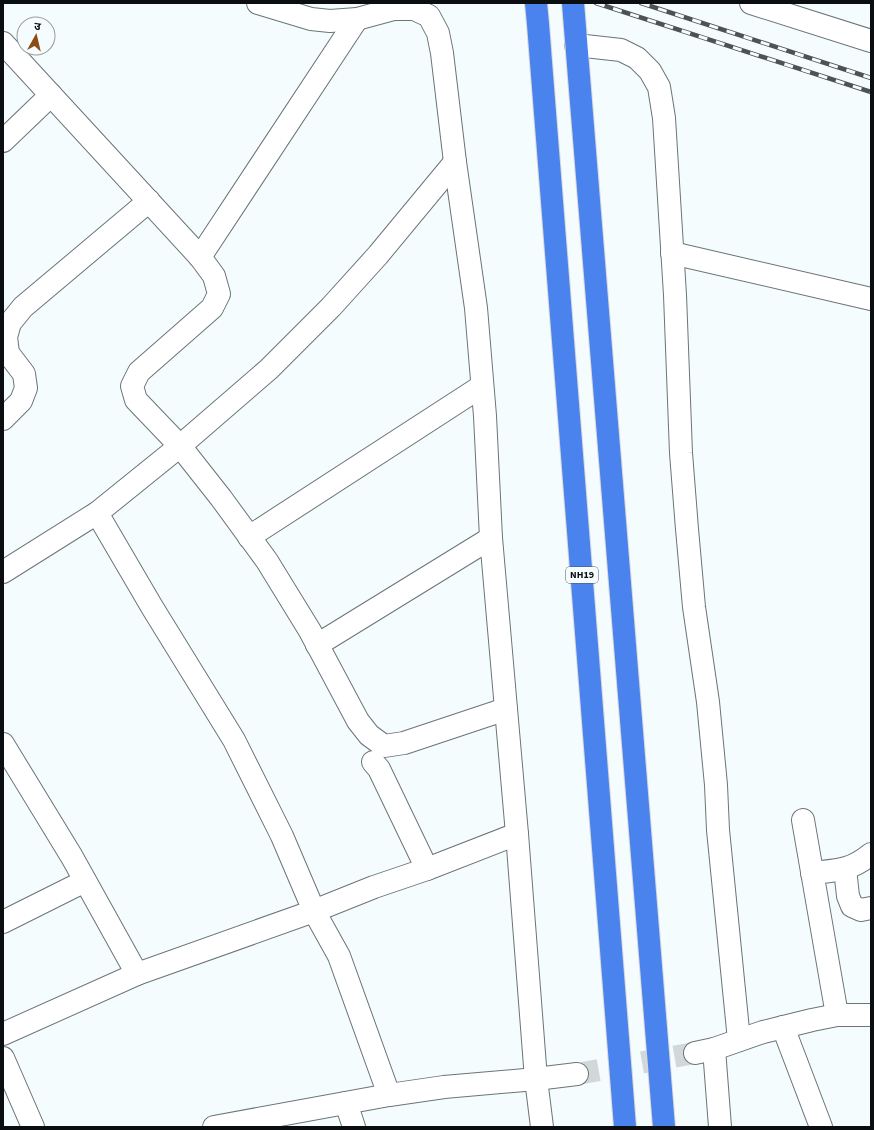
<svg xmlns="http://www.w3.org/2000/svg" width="874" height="1130" font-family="'Source Sans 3','Noto Sans Devanagari',sans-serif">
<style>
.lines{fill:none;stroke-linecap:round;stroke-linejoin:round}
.minor-tunnel{stroke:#d2d8da;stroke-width:22;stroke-dasharray:22 11;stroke-linecap:butt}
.minor-casing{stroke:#6b7478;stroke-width:24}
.highway-casing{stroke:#d8d8d9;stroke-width:24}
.minor{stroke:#fff;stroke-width:22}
.highway{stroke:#4a83ed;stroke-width:22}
.rail-casing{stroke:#4e5254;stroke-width:4.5}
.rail{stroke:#f5fcfe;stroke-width:3;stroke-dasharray:9;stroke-linecap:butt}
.labels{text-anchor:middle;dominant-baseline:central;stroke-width:3.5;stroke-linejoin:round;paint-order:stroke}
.shield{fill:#f5fcfe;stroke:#515557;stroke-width:1}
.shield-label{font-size:10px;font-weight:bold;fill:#0b0e10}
</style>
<rect width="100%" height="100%" fill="#f5fcfe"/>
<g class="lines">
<!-- minor-tunnel -->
<polyline class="minor-tunnel" points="577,1074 695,1053"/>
<!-- minor casing -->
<g class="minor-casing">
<g id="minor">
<polyline points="258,3 311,19 330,21 357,19 394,9 414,9 429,16 438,33 442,53 455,162 476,308 485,416 491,538 517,834 536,1079 542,1127"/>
<polyline points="751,3 871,41"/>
<polyline points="3,43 200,257 214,276 219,294 212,308 139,372 132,386 136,400 180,446 221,498 267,561 310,631 358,721 369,735 384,746 404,743 506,709"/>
<polyline points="576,45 621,50 637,58 650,71 659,87 664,118 675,295 681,453 687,529 694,607 708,702 716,785 718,830 739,1040"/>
<polyline points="3,141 51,95"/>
<polyline points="672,253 871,299"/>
<polyline points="200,257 357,19"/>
<polyline points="3,419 21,401 26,388 24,374 8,353 6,337 10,323 23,307 149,201"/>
<polyline points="97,513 152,607 234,740 282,836 314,911 339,956 389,1095"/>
<polyline points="249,537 482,386"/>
<polyline points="3,572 97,513 180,446 269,369 331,307 378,255 455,162"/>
<polyline points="317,645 491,538"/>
<polyline points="3,744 72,857 137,974"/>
<polyline points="373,762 379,769 427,869"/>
<polyline points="803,820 837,1015"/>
<polyline points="845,869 848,896 852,906 861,910 871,908"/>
<path d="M812 873C838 870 850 871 871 854"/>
<polyline points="3,922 85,881"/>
<polyline points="783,1027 821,1127"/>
<polyline points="3,1034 137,974 314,911 374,887 427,869 517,834"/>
<polyline points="714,1049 720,1127"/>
<polyline points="695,1053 714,1049 763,1032 812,1020 837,1015 871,1015"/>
<polyline points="3,1058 33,1127"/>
<polyline points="346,1103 354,1127"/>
<polyline points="214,1127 389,1095 444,1087 536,1079 577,1074"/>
</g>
</g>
<!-- highway casing -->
<g class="highway-casing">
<g id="highway">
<polyline points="536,3 538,24 625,1127"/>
<polyline points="573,3 664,1127"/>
</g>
</g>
<!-- minor -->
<use href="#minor" class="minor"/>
<!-- highway -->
<use href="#highway" class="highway"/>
<!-- rail casing -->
<g class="rail-casing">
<g id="rail">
<polyline points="596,3 871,92"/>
<polyline points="641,3 871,78"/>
</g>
</g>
<!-- rail -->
<use href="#rail" class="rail"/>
</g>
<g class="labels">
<!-- shield labels -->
<rect class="shield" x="566" y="567" width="32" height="16" rx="3"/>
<g class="shield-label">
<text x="582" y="575">NH19</text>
</g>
</g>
<!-- border -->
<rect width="874" height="1130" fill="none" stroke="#0b0e10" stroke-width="8"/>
<!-- north arrow -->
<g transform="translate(36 36) rotate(8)"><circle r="19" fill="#f5fcfe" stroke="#979d9f"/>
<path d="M0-3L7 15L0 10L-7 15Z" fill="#8c4d15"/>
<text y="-6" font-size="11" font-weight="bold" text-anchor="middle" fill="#0b0e10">उ</text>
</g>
</svg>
